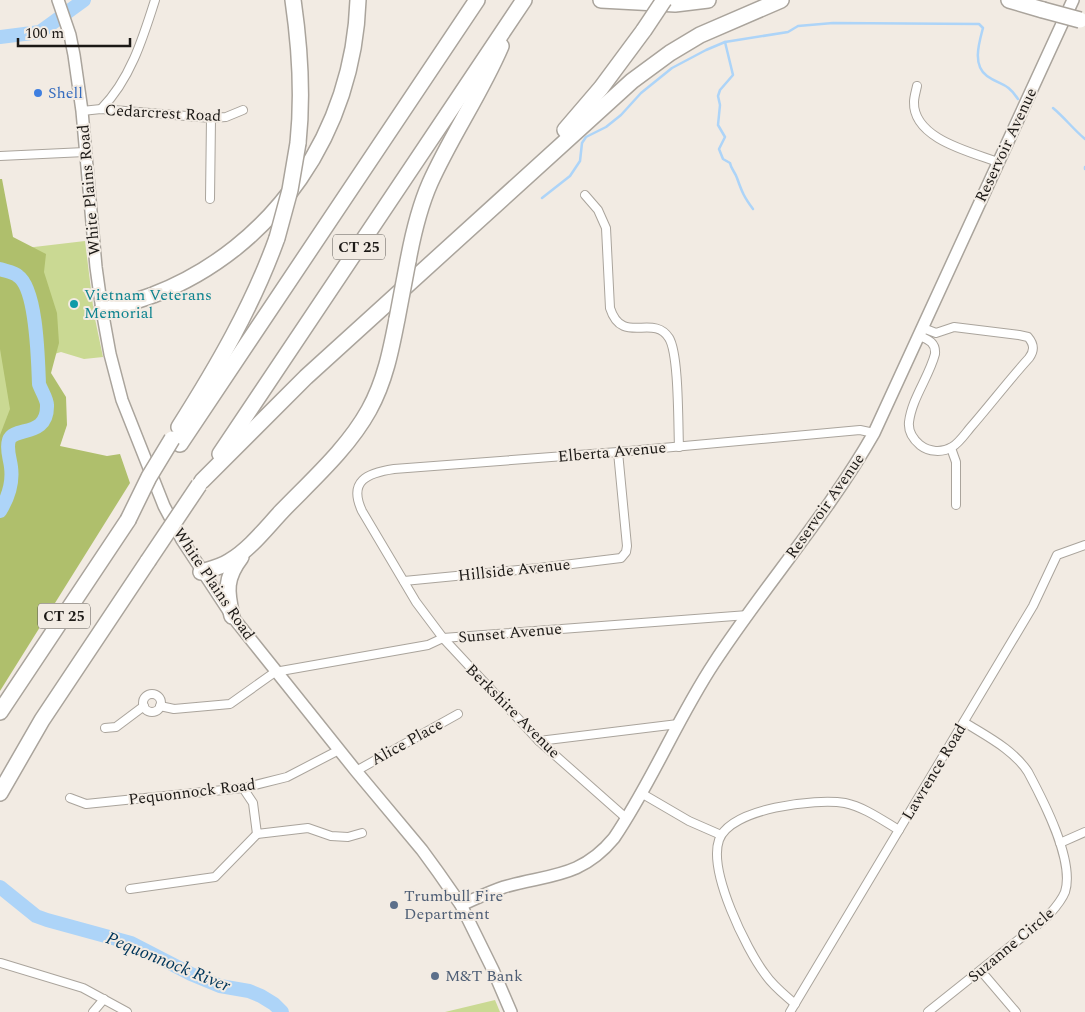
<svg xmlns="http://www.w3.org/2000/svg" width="1085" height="1012" font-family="Spectral,serif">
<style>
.green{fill:#cad993}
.forest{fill:#afbf6c}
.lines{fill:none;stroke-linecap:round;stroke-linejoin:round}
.stream{stroke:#add4f8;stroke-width:2.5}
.river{stroke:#add4f8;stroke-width:14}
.street-casing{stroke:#aaa49c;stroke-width:10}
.secondary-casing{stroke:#aaa49c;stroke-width:14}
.highway-casing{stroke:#aaa49c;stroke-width:18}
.street{stroke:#fff;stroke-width:8}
.secondary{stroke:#fff;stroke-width:11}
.highway{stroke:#fff;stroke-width:15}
.highway-bridge-casing{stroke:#aaa49c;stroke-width:18;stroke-linecap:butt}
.highway-bridge{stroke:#fff;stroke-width:15}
.shop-dot{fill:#3f7fe0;stroke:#f2ebe3;stroke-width:2}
.culture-dot{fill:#0f9aa8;stroke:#f2ebe3;stroke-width:2}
.service-dot{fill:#5c6f8a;stroke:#f2ebe3;stroke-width:2}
.labels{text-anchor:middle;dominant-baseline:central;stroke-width:4;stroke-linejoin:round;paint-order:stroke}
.shield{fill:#f2ebe3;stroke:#5c5854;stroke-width:1}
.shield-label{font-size:15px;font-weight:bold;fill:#1c1916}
.shop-label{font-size:16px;fill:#366cbe;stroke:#f2ebe3;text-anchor:start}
.street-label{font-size:16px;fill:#1c1916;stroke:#f2ebe3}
.culture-label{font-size:16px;fill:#0d838f;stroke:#f2ebe3;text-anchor:start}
.service-label{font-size:16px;fill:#4e5e75;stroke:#f2ebe3;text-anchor:start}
.water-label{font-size:18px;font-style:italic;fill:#01375c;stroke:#f2ebe3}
</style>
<rect width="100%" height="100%" fill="#f2ebe3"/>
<!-- green -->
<g class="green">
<polygon points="85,241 94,314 103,357 84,359 61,352 44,357 0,504 0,251"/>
<polygon points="495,1000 500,1012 445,1012"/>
</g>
<!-- forest -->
<polygon class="forest" points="0,179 2,179 13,237 46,254 44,272 57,313 59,343 51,373 66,397 67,425 60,446 107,456 120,454 130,483 0,691 0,435 10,409 0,349"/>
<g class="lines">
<!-- stream -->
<g class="stream">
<path d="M725 42 733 75 720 90 718 96 720 105 718 125 725 137 719 149 723 159 730 163C731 169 735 172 737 178 742 192 744 197 753 209"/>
<path d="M1053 108C1065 118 1073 129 1085 139"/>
<polyline points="1085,167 1085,169"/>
<path d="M542 198 570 176 580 161 582 143 586 137 606 127 621 115 641 93 672 68 706 50 725 42 788 32 798 26 833 23 979 24 983 28C979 43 972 65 987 76 1001 86 1007 82 1018 99"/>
</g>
<!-- river -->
<g class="river">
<polyline points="0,37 40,32 84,0"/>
<path d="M0 269C5 271 14 272 18 276 37 289 38 361 39 384 41 390 47 399 47 405 48 438 14 426 9 440 6 449 10 458 11 467 13 482 8 498 0 511"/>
<polyline points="0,887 36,916 47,920 131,943 191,974 220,986 249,991 261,996 274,1004 282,1012"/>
</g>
<!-- street casing -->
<g class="street-casing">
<g id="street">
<path d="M917 86C916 91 914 97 914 102 913 139 971 152 998 162"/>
<path d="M101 109C130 80 143 38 155 0"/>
<polyline points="82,111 101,109 211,118 226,117 243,110"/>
<polyline points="0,156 85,152"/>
<path d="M585 195 598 210 606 228 610 308C622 346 653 313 669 338 679 354 678 424 679 447"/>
<polyline points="210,199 211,118"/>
<path d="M920 336C929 340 936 343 935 354 929 377 912 398 909 422 908 431 913 439 920 445 929 452 942 453 952 447 959 443 965 434 970 428 990 405 1009 380 1029 358 1035 350 1034 344 1028 337L1019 335 954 327 936 333 923 328"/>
<polyline points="951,448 956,462 956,505"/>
<polyline points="404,581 539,568 621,558 626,552 627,546 618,452"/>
<circle cx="152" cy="703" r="9"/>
<polyline points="160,706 174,709 230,704 275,672 428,645 443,638 748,615"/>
<polyline points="105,728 116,727 144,706"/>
<polyline points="539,741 678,724"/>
<polyline points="356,771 458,714"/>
<polyline points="243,788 253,803 257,834 308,828 331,836 348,837 362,833"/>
<polyline points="641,793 689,821 721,835"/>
<polyline points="70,798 86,804 243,788 287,777 339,750"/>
<path d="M626 818 539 741 443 638 416 602 362 511C348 481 367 473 394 469L618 452 860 430 874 433"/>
<polyline points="1060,843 1085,832"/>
<polyline points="130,889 215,877 257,834"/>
<polyline points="1,963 83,988 127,1012"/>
<polyline points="981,971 1016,1012"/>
<path d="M795 1004C785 995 773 986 765 974 746 949 708 871 719 840 730 808 816 798 845 803 864 807 882 820 899 830"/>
<polyline points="93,1012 104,999"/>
<polyline points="790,1012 1033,606 1057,555 1085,545"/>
<path d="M928 1012 1047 917C1054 909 1061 902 1065 892 1075 861 1043 800 1028 772 1013 749 986 736 964 722"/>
</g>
</g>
<!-- secondary casing -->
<g class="secondary-casing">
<g id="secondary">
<polyline points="58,0 70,35 74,55 82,111 96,267 102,310 110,354 122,400 164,506 182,540 232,616 356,771 422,850 438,872 461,905 493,970 511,1012"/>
<path d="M461 905C475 899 489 892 504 887 549 874 581 878 614 838 652 782 677 719 714 663 765 585 828 514 874 433L1073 0"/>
</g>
</g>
<!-- highway casing -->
<g class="highway-casing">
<g id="highway">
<path d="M293 0C300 48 303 96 298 143"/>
<polyline points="601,0 675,4 708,0"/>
<polyline points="1009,0 1043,10"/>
<polyline points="565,130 601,88 644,30"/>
<path d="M408 261C413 234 419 208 430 183 451 136 481 93 501 46"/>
<path d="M102 310C119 307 136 301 153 295 275 248 354 130 358 0"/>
<path d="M179 427C217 367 253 305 277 238"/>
<polyline points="180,444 477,0"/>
<polyline points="220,454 524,0"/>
<polyline points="202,481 306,377 632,81 670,53 700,35 781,0"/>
<path d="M201 572C211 569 221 567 230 561 250 549 266 528 282 511 313 479 348 448 369 410 385 381 391 350 397 319"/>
<path d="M232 616C226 591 225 578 241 557"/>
<polyline points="0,712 128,520"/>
<polyline points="0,793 42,720 148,561"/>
</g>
</g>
<!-- street -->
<use href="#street" class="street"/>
<!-- secondary -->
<use href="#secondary" class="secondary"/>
<!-- highway -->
<use href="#highway" class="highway"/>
<!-- highway-bridge casing -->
<g class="highway-bridge-casing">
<g id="highway-bridge">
<polyline points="1043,10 1080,20"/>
<polyline points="644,30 664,0"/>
<polyline points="277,238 290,190 298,143"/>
<polyline points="397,319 408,261"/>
<polyline points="128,520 149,477 172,439"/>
<polyline points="148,561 199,485"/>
</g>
</g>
<!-- highway-bridge -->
<use href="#highway-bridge" class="highway-bridge"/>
</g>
<!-- markers -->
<circle class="shop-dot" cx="38" cy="93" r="5"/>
<circle class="culture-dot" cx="74" cy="304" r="5"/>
<g class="service-dot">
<circle cx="394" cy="905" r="5"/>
<circle cx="435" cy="976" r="5"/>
</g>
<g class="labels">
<!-- shield labels -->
<g class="shield">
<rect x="333" y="234.5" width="52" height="25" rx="4"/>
<rect x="38" y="603.5" width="52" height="25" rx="4"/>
</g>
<g class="shield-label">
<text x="359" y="247">CT 25</text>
<text x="64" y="616">CT 25</text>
</g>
<!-- shop labels -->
<g class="shop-label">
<text x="48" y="93">Shell</text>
</g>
<!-- street labels -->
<g class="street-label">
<text transform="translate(163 113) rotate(3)">Cedarcrest Road</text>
<text transform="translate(1006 145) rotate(-65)">Reservoir Avenue</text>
<text transform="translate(89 190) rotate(-95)">White Plains Road</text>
<text transform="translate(612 452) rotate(-5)">Elberta Avenue</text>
<text transform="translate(825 506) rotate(-55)">Reservoir Avenue</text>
<text transform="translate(514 570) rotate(-6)">Hillside Avenue</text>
<text transform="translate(214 584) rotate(56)">White Plains Road</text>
<text transform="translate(510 633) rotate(-5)">Sunset Avenue</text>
<text transform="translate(513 711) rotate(45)">Berkshire Avenue</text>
<text transform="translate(407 742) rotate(-29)">Alice Place</text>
<text transform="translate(934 772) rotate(-59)">Lawrence Road</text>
<text transform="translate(192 792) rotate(-7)">Pequonnock Road</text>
<text transform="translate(1011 945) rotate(-40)">Suzanne Circle</text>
</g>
<!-- culture labels -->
<g class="culture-label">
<text x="84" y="295">Vietnam Veterans<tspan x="84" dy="18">Memorial</tspan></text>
</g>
<!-- service labels -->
<g class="service-label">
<text x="404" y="896">Trumbull Fire<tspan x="404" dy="18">Department</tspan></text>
<text x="445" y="976">M&amp;T Bank</text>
</g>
<!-- water labels -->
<g class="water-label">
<text transform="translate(168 962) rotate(22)">Pequonnock River</text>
</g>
</g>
<!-- scale -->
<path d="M18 38v8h112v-8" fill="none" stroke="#1c1916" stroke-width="2.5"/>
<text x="25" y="38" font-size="15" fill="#1c1916" stroke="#f2ebe3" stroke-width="4" paint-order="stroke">100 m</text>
</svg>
